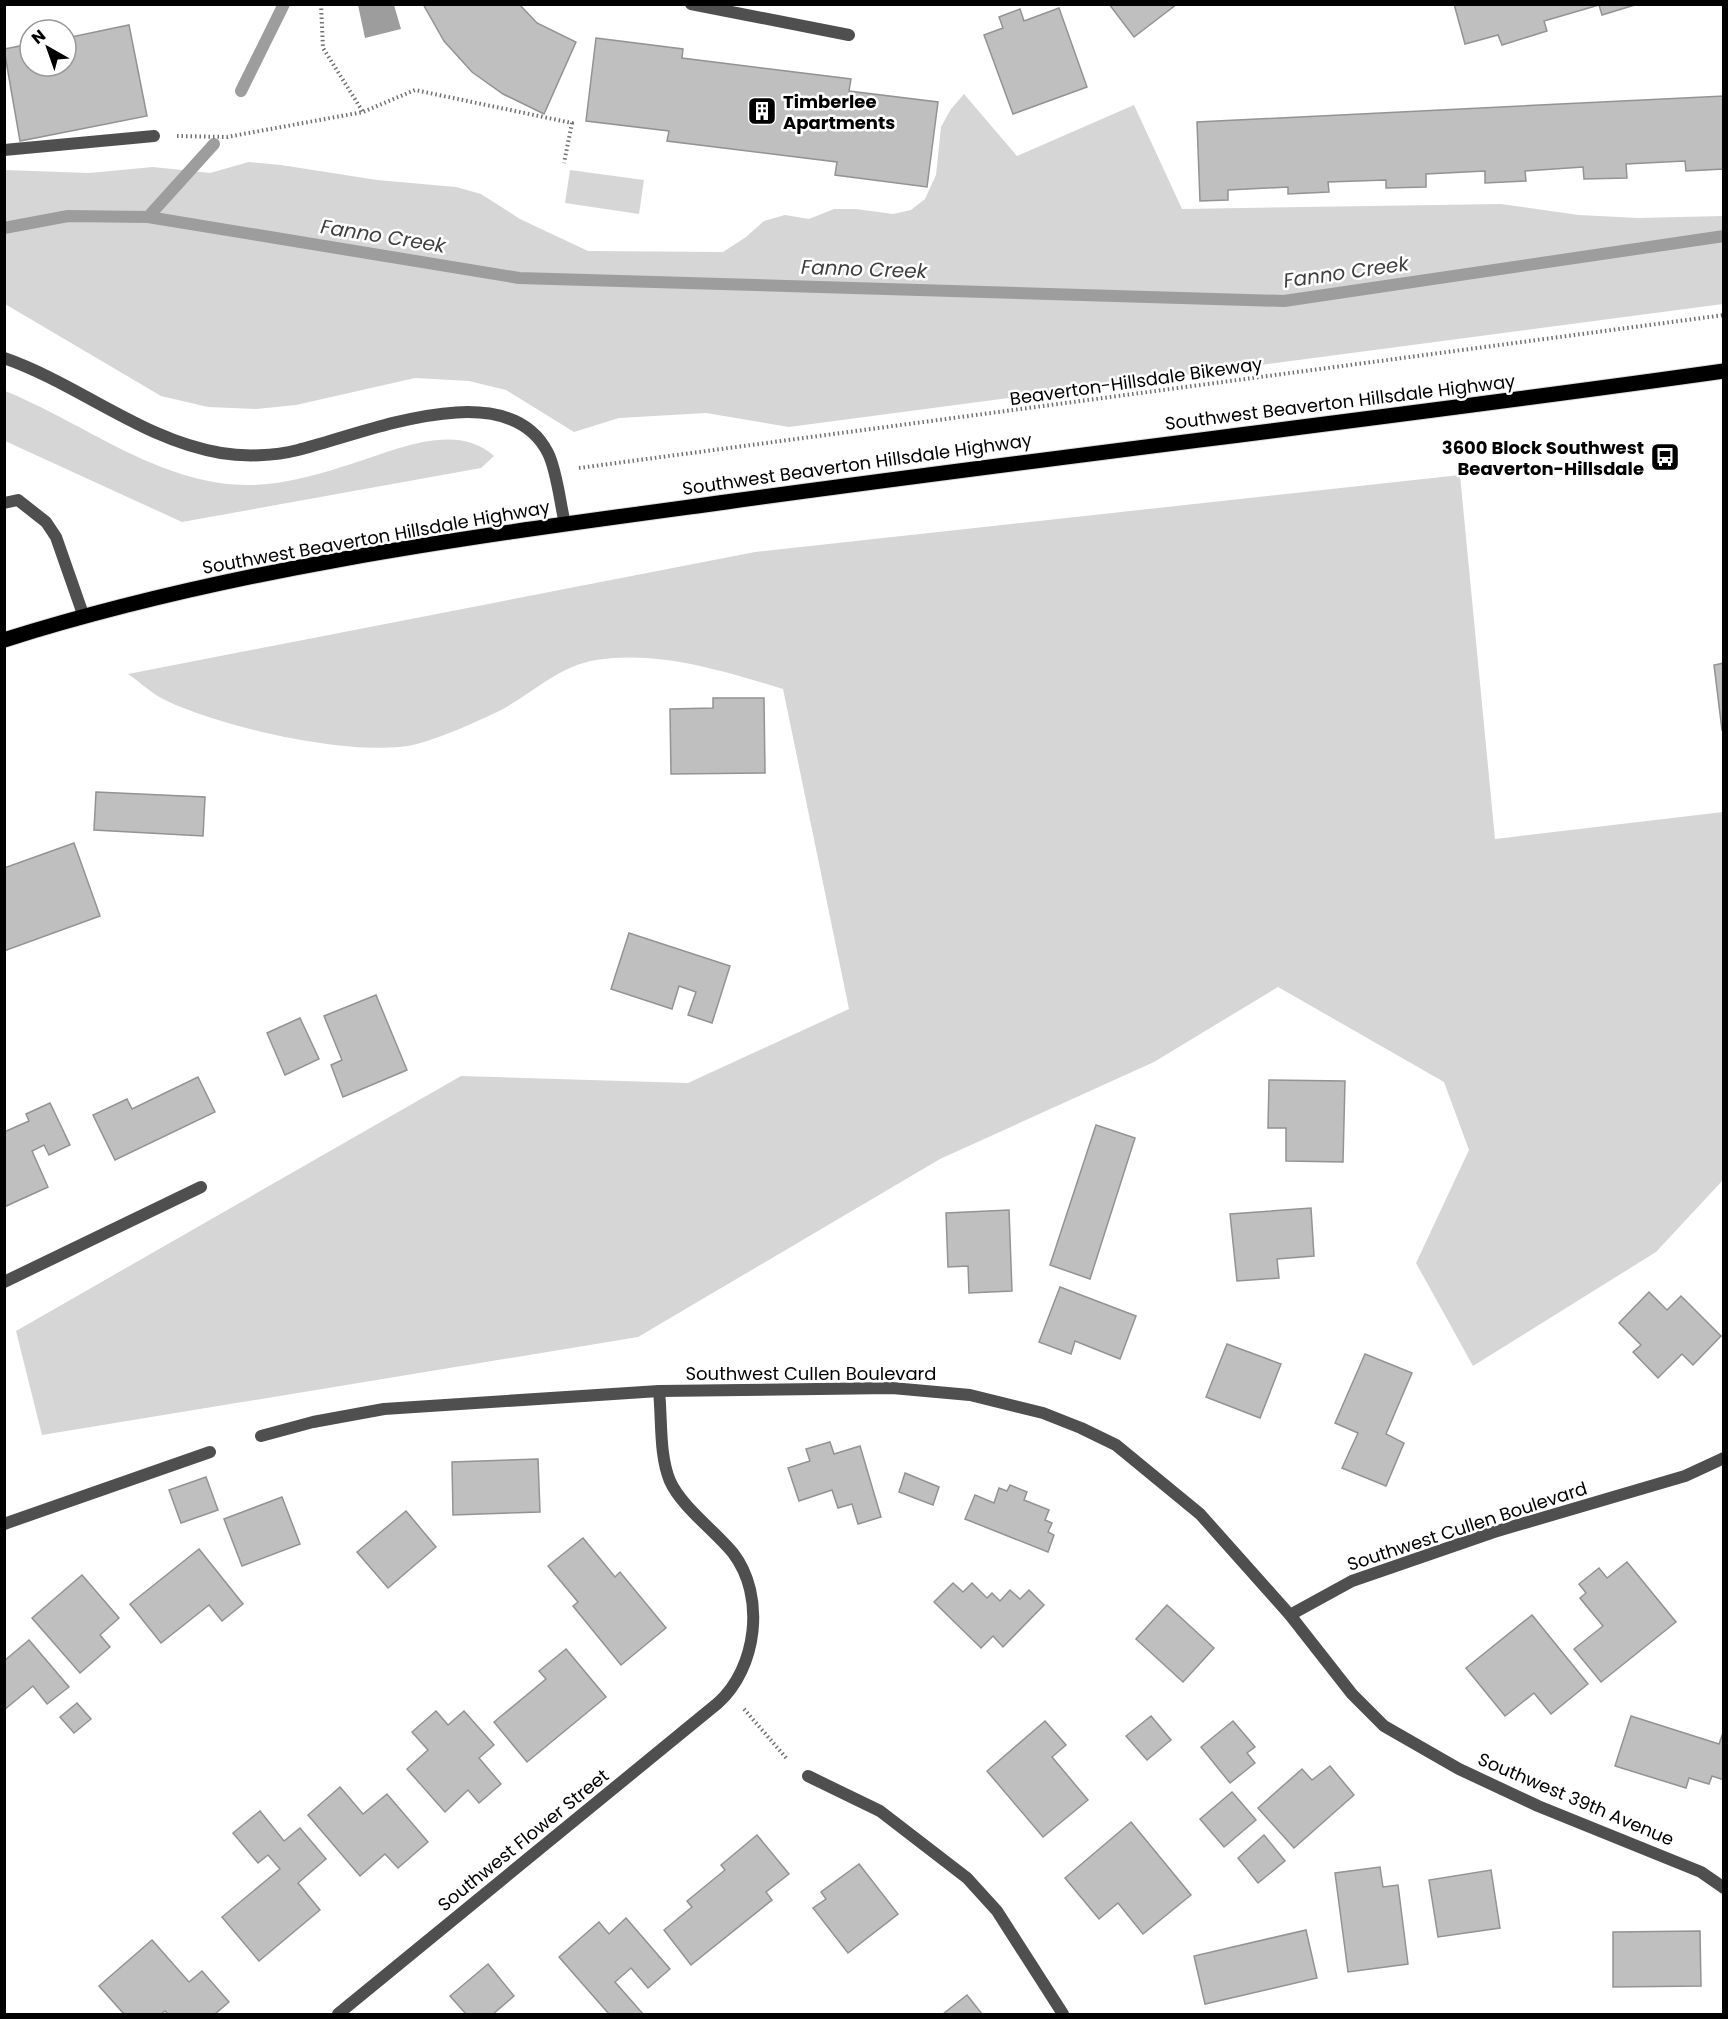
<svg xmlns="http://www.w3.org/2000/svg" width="1728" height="2019" font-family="Poppins,sans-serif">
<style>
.green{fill:#d6d6d6}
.water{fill:#9d9d9d}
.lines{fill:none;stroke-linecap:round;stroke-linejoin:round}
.stream{stroke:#9d9d9d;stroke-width:12}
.building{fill:#bfbfbf;stroke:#939393;stroke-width:1.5}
.primary-casing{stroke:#dbdbdb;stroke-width:17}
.path{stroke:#717171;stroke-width:4;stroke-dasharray:1.5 3;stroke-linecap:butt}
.service{stroke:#4f4f4f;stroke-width:12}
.minor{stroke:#4f4f4f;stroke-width:12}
.primary{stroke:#000;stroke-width:15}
.labels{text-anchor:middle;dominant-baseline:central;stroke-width:5;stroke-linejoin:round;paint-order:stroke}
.poi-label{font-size:18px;font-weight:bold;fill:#000;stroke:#fff;text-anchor:start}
.street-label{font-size:18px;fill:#000;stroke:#fff}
.water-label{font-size:20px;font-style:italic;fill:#3e3e3e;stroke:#fff}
</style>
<rect width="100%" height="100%" fill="#fff"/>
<!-- green -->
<g class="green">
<polygon points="964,94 1017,156 1134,105 1182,209 1501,204 1579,215 1638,218 1723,216 1723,304 789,427 706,413 619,418 574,432 506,390 469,381 415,378 296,405 256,409 208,407 161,396 5,304 5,170 89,173 153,167 210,173 249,162 281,165 377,180 456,187 481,194 520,219 588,251 723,252 746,237 764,221 785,215 809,219 834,209 856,209 893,214 911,210 925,199 936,175 941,127 951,109"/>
<polygon points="570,170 644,180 639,214 565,203"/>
<path d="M5 391C90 425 170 494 267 484 295 481 324 473 351 464 394 451 455 421 494 456L481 468 182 522 5 441Z"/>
<path d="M1460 475 1495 839 1723 812V1180L1656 1252 1473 1366 1416 1263 1469 1150 1444 1082 1278 987 1154 1062 940 1159 638 1337 42 1435 16 1331 461 1076 688 1083 849 1009 783 689C724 671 659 650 596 660 559 666 533 693 501 710 479 721 440 738 417 744 358 759 220 727 165 700 152 694 140 682 128 674L755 552Z"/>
</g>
<!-- water -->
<polygon class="water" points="358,5 394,5 401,29 365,38"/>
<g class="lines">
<!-- stream -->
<g class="stream">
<polyline points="241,91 284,4"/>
<polyline points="148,217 214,144"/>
<polyline points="4,228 68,216 148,217 519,278 1284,301 1724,236"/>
</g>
</g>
<!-- building -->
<g class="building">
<polygon points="423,4 519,4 537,23 576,42 544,114 503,94 472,72 444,41"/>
<polygon points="1109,4 1177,4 1134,37"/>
<polygon points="1454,4 1638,4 1602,15 1599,5 1544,21 1547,31 1502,45 1498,35 1465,44"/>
<polygon points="1059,8 1087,87 1013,114 984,35 1003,28 999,17 1020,9 1024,21"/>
<polygon points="129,25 147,116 20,141 4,49 30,44 30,66 66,66 66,38"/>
<polygon points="596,38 683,49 682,58 851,79 849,91 938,102 927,187 835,175 837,162 667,141 669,131 586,121"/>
<polygon points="1724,96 1724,169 1686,171 1685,161 1626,164 1627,178 1584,179 1583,167 1525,171 1526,181 1485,183 1485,171 1426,174 1426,187 1386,188 1386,180 1328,182 1329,192 1288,194 1288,187 1228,190 1228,200 1200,201 1197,122"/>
<polygon points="1724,663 1724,730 1722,730 1714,665"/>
<polygon points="713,698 764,698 765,773 671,774 670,709 713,708"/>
<polygon points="96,792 205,797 203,836 94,830"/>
<polygon points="74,843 100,916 4,951 4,868"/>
<polygon points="629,933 730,966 712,1023 688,1015 696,992 679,986 672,1009 611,989"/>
<polygon points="376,995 407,1070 343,1097 331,1065 342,1060 324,1016"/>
<polygon points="300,1018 319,1059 285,1075 267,1033"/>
<polygon points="198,1077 215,1112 115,1160 93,1115 127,1099 132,1109"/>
<polygon points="1269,1080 1345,1081 1343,1162 1286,1161 1286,1128 1268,1128"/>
<polygon points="50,1103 70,1145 49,1155 44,1145 32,1151 48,1187 4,1207 4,1132 29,1121 26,1114"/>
<polygon points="1096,1125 1135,1138 1090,1279 1050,1265"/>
<polygon points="1311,1208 1314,1256 1277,1259 1279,1278 1237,1281 1230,1214"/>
<polygon points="1009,1210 1012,1291 969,1293 968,1266 948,1267 946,1213"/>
<polygon points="1060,1287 1136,1316 1120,1359 1075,1341 1071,1354 1039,1342"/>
<polygon points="1649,1292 1667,1310 1681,1296 1721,1336 1693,1365 1682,1354 1658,1378 1633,1352 1641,1345 1619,1323"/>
<polygon points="1227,1344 1281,1364 1260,1418 1206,1397"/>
<polygon points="1365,1354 1412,1373 1386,1434 1404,1443 1386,1486 1342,1468 1358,1433 1335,1423"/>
<polygon points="830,1442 834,1454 860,1446 881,1517 858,1524 852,1504 838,1508 832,1490 799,1501 788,1468 810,1461 806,1449"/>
<polygon points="538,1459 540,1512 453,1515 452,1462"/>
<polygon points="905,1473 939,1487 933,1505 899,1492"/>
<polygon points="206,1477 218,1510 181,1523 169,1490"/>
<polygon points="1010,1485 1027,1492 1024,1500 1049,1510 1045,1520 1052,1523 1048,1532 1054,1535 1048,1552 965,1519 975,1495 994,1503 999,1488 1007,1491"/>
<polygon points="282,1497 300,1544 242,1566 224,1519"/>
<polygon points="406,1511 436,1547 388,1588 357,1552"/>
<polygon points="583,1538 615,1577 620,1572 666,1628 621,1665 573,1606 578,1602 548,1566"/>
<polygon points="199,1549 243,1604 222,1621 209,1605 161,1643 130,1604"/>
<polygon points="1627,1562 1676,1622 1601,1682 1574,1649 1603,1626 1580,1598 1586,1593 1579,1584 1599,1568 1607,1578"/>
<polygon points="82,1575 119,1618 100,1635 110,1647 80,1673 32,1618"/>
<polygon points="953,1583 963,1592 972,1583 987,1598 992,1593 1000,1601 1010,1590 1020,1599 1029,1590 1044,1605 1003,1647 993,1636 981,1648 934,1602"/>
<polygon points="1167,1605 1214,1648 1183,1682 1136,1639"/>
<polygon points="1532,1615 1588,1684 1551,1714 1534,1693 1505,1716 1466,1668"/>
<polygon points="29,1640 69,1687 47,1704 33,1686 4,1710 4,1661"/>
<polygon points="566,1649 606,1697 527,1762 494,1722 546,1679 539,1671"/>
<polygon points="77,1703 91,1719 74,1733 60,1717"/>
<polygon points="436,1711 448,1725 464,1711 494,1745 479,1758 501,1784 479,1803 468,1790 445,1812 407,1769 428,1750 412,1732"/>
<polygon points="1151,1716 1171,1740 1147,1760 1126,1736"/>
<polygon points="1631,1716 1719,1744 1724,1730 1724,1780 1712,1776 1709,1784 1689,1778 1686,1788 1615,1766"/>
<polygon points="1045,1721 1066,1745 1052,1757 1088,1800 1043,1837 987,1771"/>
<polygon points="1233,1721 1255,1747 1247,1753 1255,1763 1230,1783 1201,1747"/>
<polygon points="1330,1766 1354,1795 1294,1848 1258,1808 1302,1769 1312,1780"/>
<polygon points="340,1787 363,1814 387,1794 428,1842 398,1868 385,1854 360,1876 308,1815"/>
<polygon points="1232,1792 1256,1820 1224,1847 1200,1819"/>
<polygon points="260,1811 284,1841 300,1828 326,1859 298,1883 320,1910 259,1961 222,1917 280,1869 268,1855 258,1863 233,1833"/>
<polygon points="1131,1822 1191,1895 1143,1934 1118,1903 1099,1919 1065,1878"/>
<polygon points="757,1835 789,1874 766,1892 772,1900 691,1965 664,1930 692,1907 687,1901 725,1870 721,1865"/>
<polygon points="1264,1835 1285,1861 1258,1883 1238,1858"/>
<polygon points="859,1864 898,1914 848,1953 813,1908 826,1899 821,1892"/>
<polygon points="1380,1867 1383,1887 1398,1885 1408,1964 1348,1972 1335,1873"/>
<polygon points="1491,1870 1500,1928 1438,1937 1429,1880"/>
<polygon points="626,1918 670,1969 648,1988 631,1968 615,1982 643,2014 609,2014 559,1957 599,1922 609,1934"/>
<polygon points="1306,1930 1317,1978 1205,2004 1194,1956"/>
<polygon points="1700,1931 1701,1986 1613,1987 1613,1932"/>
<polygon points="152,1940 189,1982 202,1971 229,2002 215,2014 168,2014 165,2011 161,2014 124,2014 99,1986"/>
<polygon points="488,1964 514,1996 493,2014 466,2014 450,1996"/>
<polygon points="967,1995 982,2014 943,2014"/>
</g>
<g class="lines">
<!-- primary casing -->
<g class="primary-casing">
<path id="primary" d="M4 640C238 566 484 535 726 502 1058 456 1391 418 1724 371"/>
</g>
<!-- path -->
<g class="path">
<polyline points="321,4 323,48 363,112"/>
<polyline points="177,136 227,137 363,112 415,90 572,123 564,163"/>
<polyline points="579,468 1724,315"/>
<polyline points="744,1709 788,1760"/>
</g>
<!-- service -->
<g class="service">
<polyline points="691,4 849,35"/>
<polyline points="4,150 154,136"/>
<polyline points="4,503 18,500 46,522 56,537 84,617"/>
</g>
<!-- minor -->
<g class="minor">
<path d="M4 358C79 384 142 440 221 453 245 457 274 456 298 450 361 435 507 371 548 453 557 471 560 503 565 524"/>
<polyline points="4,1282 201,1187"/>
<polyline points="261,1436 313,1422 384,1409 659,1391 892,1388 970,1395 1043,1413 1081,1428 1116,1445 1200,1514 1290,1615 1352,1694 1384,1726 1459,1769 1538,1806 1701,1872 1724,1888"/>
<polyline points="4,1524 210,1452"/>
<polyline points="1290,1615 1352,1581 1494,1532 1685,1476 1724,1458"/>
<polyline points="808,1776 880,1811 967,1878 997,1911 1063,2014"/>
<path d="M338 2014 718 1703C757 1668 766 1596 733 1553 715 1531 681 1506 670 1481 659 1455 662 1419 659 1391"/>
</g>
<!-- primary -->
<use href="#primary" class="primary"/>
</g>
<!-- icons -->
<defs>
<g id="building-square" transform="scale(1.5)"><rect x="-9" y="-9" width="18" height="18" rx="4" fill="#000" stroke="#fff"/><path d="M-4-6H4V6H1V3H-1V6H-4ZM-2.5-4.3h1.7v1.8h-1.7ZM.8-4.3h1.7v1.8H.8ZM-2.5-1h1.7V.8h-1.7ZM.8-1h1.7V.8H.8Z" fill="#fff"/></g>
<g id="bus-square" transform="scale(1.5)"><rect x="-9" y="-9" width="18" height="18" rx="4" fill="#000" stroke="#fff"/><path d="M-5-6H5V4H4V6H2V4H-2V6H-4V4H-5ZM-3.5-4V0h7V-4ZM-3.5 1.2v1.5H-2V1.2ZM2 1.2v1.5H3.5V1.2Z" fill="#fff"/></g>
</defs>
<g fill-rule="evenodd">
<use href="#building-square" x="762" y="111"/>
<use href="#bus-square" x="1665" y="457"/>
</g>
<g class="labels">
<!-- poi labels -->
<g class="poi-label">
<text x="783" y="101">Timberlee<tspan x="783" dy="21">Apartments</tspan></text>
<text x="1644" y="447" text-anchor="end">3600 Block Southwest<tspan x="1644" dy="21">Beaverton-Hillsdale</tspan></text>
</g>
<!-- street labels -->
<g class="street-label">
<text transform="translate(1136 381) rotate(-8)">Beaverton-Hillsdale Bikeway</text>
<text transform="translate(1340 402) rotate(-7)">Southwest Beaverton Hillsdale Highway</text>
<text transform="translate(857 464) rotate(-8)">Southwest Beaverton Hillsdale Highway</text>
<text transform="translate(376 537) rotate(-10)">Southwest Beaverton Hillsdale Highway</text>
<text x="811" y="1373">Southwest Cullen Boulevard</text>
<text transform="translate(1467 1526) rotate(-18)">Southwest Cullen Boulevard</text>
<text transform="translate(1576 1799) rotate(23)">Southwest 39th Avenue</text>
<text transform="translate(523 1840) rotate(-39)">Southwest Flower Street</text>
</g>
<!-- water labels -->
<g class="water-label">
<text transform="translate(383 236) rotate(9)">Fanno Creek</text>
<text transform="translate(864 269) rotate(2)">Fanno Creek</text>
<text transform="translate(1346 272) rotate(-8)">Fanno Creek</text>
</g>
</g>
<!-- border -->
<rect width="1728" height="2019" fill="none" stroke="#000000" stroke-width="12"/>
<!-- north arrow -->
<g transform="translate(48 48) rotate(320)"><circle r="28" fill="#ffffff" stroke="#999999" stroke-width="1.5"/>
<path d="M0-4.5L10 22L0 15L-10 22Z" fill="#000000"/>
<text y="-9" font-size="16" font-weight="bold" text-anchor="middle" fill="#000000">N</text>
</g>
</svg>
